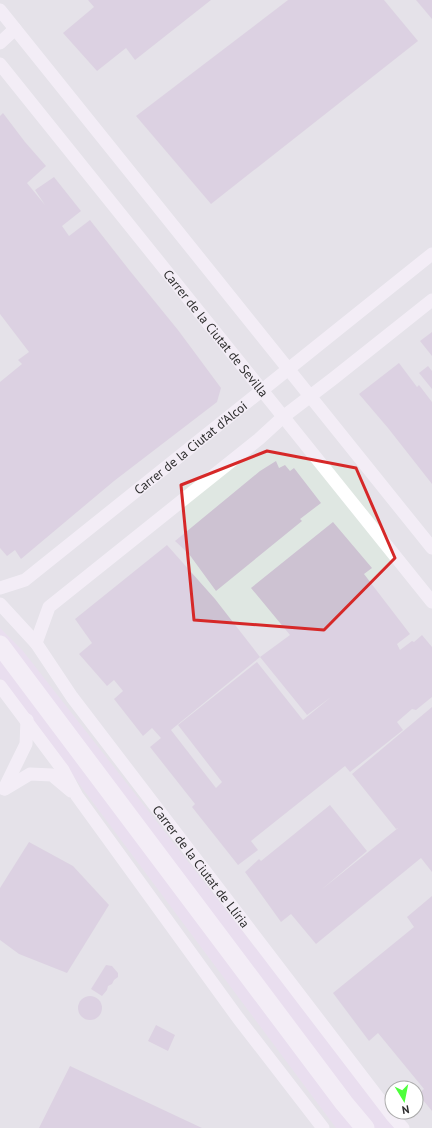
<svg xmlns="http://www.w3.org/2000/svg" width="432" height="1128" font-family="'PT Sans',sans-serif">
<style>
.industrial{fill:#dfe7e2;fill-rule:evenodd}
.building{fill:#cdc2d2}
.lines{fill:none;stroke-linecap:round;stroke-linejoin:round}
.street{stroke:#fff;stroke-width:13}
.secondary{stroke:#fff;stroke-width:19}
.marked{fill:none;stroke:#d62828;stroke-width:3;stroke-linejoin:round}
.labels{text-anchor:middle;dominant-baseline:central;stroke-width:3;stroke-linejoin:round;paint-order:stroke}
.street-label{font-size:13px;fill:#2d2d2d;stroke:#fff}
</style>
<rect width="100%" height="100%" fill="#e9deef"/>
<!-- industrial -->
<g class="industrial">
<path d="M0 0H432V1128H397L23 651 0 628ZM392 1088H416V1112H392Z"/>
<polygon points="0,678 336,1128 0,1128"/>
</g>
<!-- building -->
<g class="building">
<polygon points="88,0 211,0 135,60 126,48 97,71 63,33 94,7"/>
<polygon points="288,0 384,0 418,41 211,204 136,116"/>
<polygon points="416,0 432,0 432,19"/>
<polygon points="3,113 25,142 46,166 27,183 45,205 35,190 54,177 81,211 62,226 69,236 90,220 130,271 178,330 221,388 217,402 114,481 21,559 15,550 7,556 0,548 0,382 22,364 18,360 29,352 0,314 0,116"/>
<polygon points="432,332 432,356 420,341"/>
<polygon points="399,363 417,387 419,385 432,402 432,484 388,428 359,394"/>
<polygon points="428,366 432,371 432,389 419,373"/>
<polygon points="276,461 279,468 285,465 290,471 294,468 321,503 300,519 302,521 216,591 189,554 175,541 260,471"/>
<polygon points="333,522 372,568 364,574 410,634 397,644 400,650 412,641 414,642 422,635 432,647 432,697 416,710 412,709 397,722 403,730 350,772 345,766 251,841 258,850 238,865 192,807 195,804 150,747 161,738 152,728 143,736 114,699 123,691 114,680 107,686 79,654 92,643 75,619 167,545 215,599 260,657 171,730 216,788 222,782 178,725 257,662 303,720 331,697 307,715 260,657 290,635 251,588"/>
<polygon points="432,707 432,872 421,858 316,944 291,914 281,922 245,872 259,859 261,861 330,805 367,851 321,890 398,828 396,829 352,774"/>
<polygon points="29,842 73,866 109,905 67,973 19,954 0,940 0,888"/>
<polygon points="432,896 432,1111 418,1094 424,1089 378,1033 369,1041 333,993 414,927 407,917"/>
<polygon points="106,965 112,966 118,973 118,977 114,980 112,984 108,986 107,990 102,996 91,989"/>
<circle cx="90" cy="1008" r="12"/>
<polygon points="156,1025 175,1035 168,1051 148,1041"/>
<polygon points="70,1066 202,1128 39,1128"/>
</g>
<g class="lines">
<!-- street -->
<g class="street">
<polyline points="0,10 432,548"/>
<polyline points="0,43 15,29"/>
<path id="s1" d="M0 64 432 602"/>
<path id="s2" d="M0 588 25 580 432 254"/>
<path id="s3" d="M0 604 36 643 72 697 393 1117 403 1128"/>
<polyline points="36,643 49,607 259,439 283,417 334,378 432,300"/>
<polyline points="0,686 63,770 77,796 238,1018 323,1128"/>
<polyline points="4,789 26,744 27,720"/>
<polyline points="5,789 30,774 52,775 71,791"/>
</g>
<!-- secondary -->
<polyline class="secondary" points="0,645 344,1103 365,1128"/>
</g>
<!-- marked area -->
<path d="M0 0H432V1128H0ZM267 451 356 468 395 558 324 630 194 620 181 485Z" fill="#e9deef" fill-opacity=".55" fill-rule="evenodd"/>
<path class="marked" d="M267 451 356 468 395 558 324 630 194 620 181 485Z"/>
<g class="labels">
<!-- street labels -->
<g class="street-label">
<text stroke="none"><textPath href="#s1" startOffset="345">Carrer de la Ciutat de Sevilla</textPath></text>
<text stroke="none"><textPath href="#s2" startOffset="238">Carrer de la Ciutat d'Alcoi</textPath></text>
<text stroke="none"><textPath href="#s3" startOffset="331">Carrer de la Ciutat de Llíria</textPath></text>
</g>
</g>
<!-- north arrow -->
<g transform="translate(404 1100) rotate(170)"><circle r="19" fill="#ffffff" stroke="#ababab"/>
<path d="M0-3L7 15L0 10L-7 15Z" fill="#4dff3b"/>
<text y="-6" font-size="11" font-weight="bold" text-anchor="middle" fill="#2d2d2d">N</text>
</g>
</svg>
